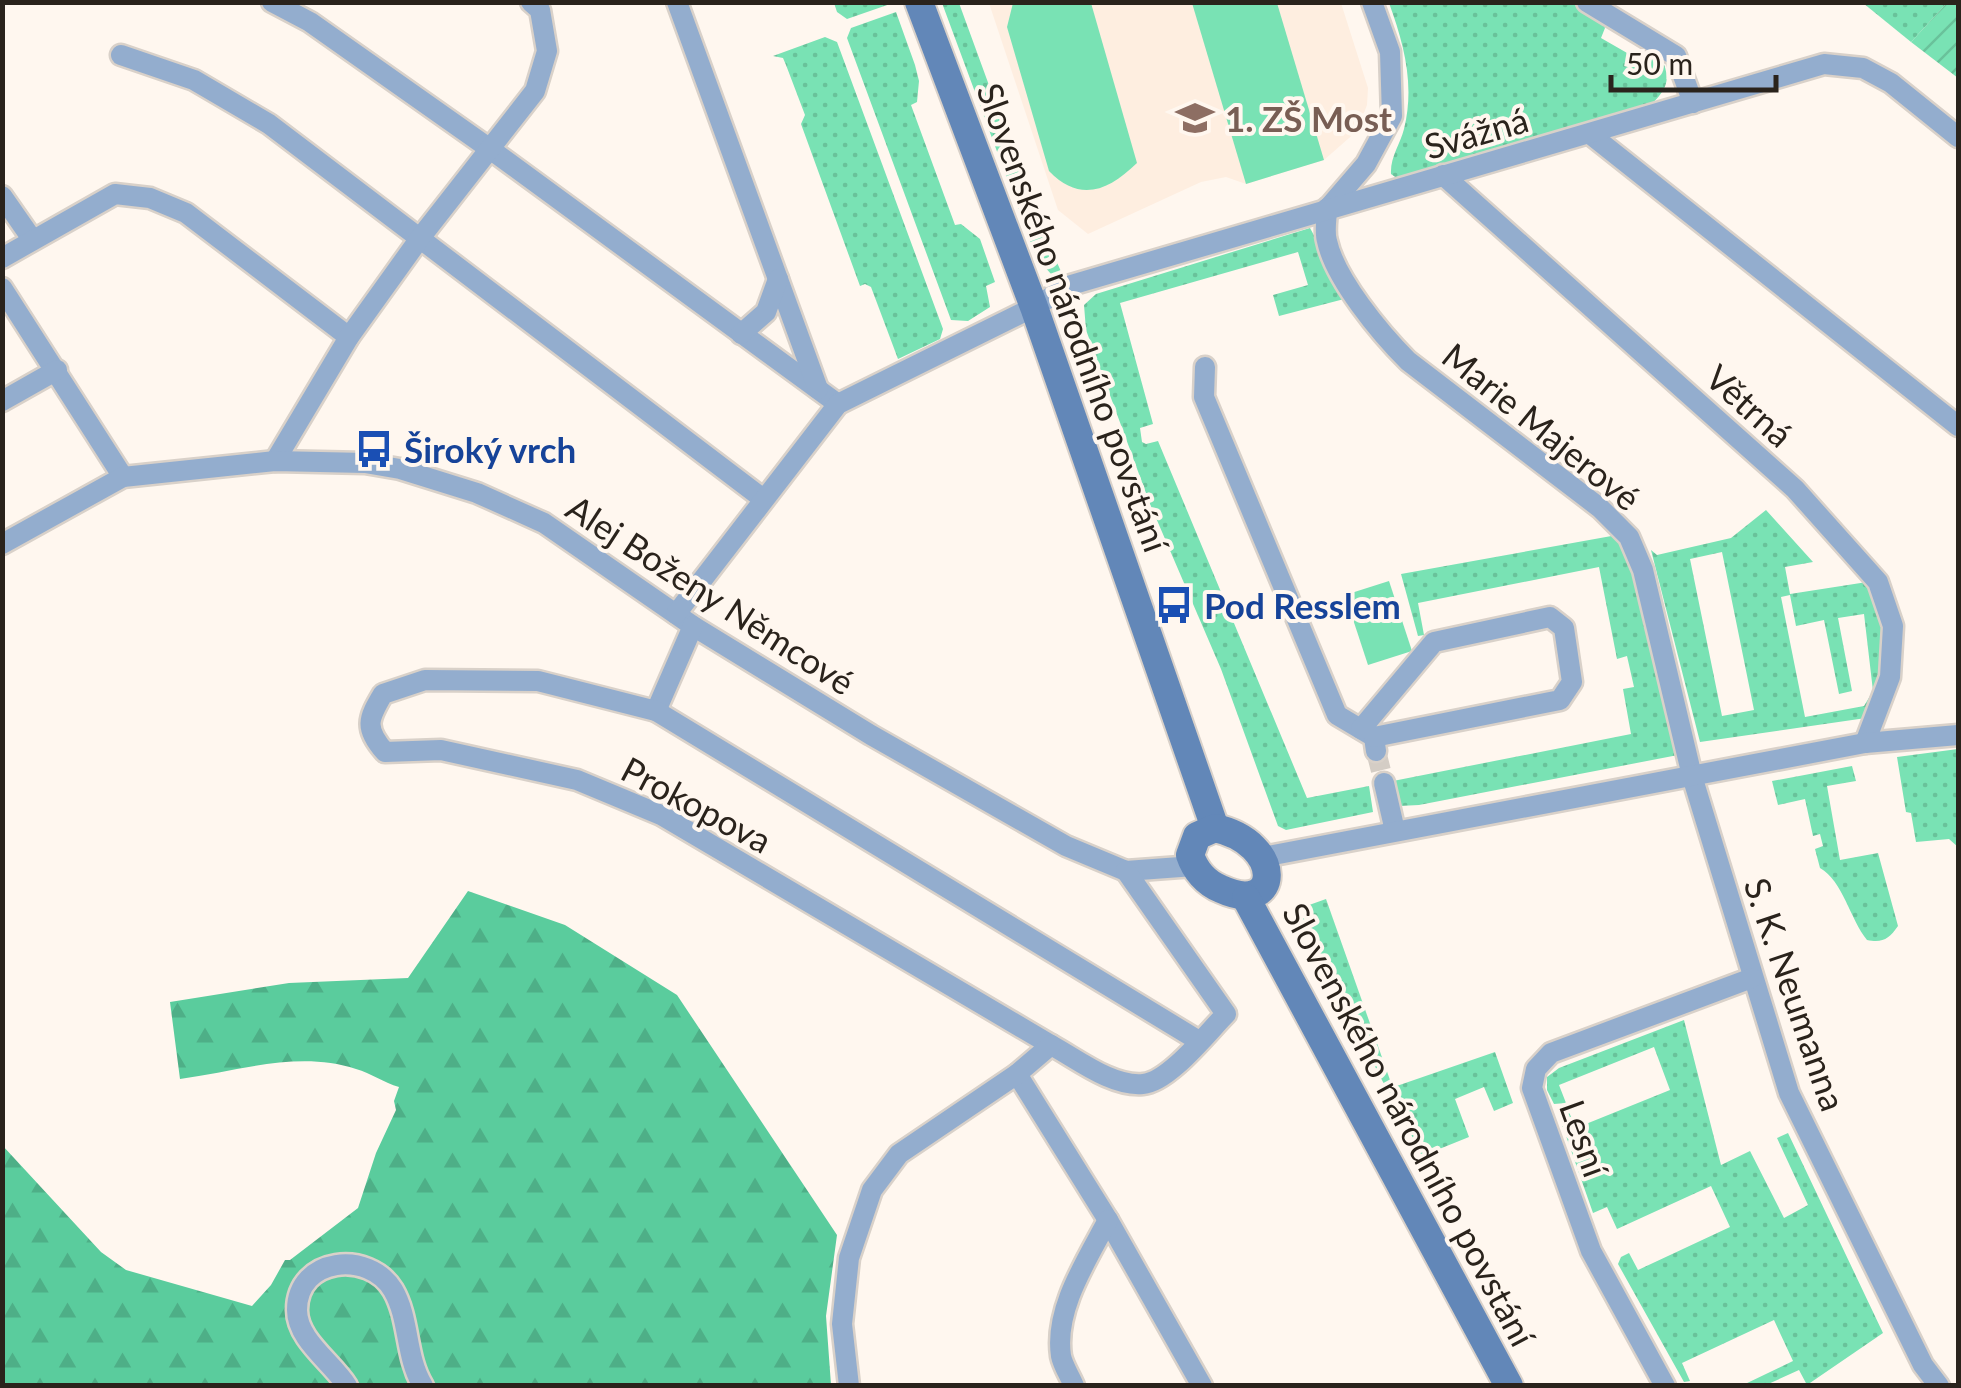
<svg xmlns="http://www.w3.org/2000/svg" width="1961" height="1388" font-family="Lato,sans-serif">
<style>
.built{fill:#feeee0}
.grass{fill:url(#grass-dots);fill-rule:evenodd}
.forest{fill:url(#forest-firs)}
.garden{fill:url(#garden-furrows)}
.pitch{fill:#79e2b4}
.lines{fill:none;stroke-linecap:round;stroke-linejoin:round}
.street-tunnel{stroke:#d4cdc5;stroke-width:20;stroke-dasharray:20 10;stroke-linecap:butt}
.street-casing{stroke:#d9d1c9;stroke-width:25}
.secondary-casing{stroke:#d9d1c9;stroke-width:32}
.street{stroke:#93adce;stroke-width:20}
.secondary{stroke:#6287b8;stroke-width:28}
.labels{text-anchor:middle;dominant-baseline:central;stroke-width:8;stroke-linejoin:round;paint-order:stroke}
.education-label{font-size:35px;font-weight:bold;fill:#785e54;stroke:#fff7ef;text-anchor:start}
.street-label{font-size:35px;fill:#2a231c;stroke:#fff7ef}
.transit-label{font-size:35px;font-weight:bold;fill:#164399;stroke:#fff7ef;text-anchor:start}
</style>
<defs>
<pattern id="grass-dots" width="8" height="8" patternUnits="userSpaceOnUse" patternTransform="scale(2.5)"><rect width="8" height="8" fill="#79e2b4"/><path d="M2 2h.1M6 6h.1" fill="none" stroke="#69c29a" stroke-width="1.8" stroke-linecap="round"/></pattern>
<pattern id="forest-firs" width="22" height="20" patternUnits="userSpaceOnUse" patternTransform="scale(2.5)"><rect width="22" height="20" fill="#5acc9d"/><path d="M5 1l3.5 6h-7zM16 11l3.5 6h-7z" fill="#4eaf87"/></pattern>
<pattern id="garden-furrows" width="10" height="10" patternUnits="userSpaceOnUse" patternTransform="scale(2.5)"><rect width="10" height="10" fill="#79e2b4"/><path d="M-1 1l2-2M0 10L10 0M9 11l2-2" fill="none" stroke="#69c29a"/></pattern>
</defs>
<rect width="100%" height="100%" fill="#fff7ef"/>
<!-- built -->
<polygon class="built" points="989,3 1341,3 1368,88 1367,105 1357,131 1324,160 1246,184 1226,177 1201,182 1088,234 1058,210"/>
<!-- grass -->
<g class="grass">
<polygon points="834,3 893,2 893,3 847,19 837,12"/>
<polygon points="942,3 959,3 1040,225 1064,278 1051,274 1036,257"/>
<path d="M1389 3H1576L1600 16 1605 28 1601 38 1641 61 1648 53 1661 57C1671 79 1668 88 1651 105L1398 179 1391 174C1390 157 1400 145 1404 129 1415 85 1404 44 1389 3Z"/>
<polygon points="1863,3 1947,3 1911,42"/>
<polygon points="896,12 915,65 919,81 917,102 911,105 955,225 961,224 980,239 995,282 986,286 990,307 968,321 951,320 847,38 851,28"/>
<polygon points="825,37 837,42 943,329 940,339 898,359 871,287 865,284 860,286 801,124 805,115 786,65 783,58 773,56"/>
<polygon points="1310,228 1348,298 1279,316 1273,295 1308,285 1298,252 1120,303 1153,424 1140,428 1142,442 1146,444 1158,441 1307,798 1369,786 1373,812 1286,830 1278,826 1221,669 1150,504 1086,330 1084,305 1096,294"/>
<path d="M1766 510 1813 562 1785 567 1790 594 1867 582C1893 642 1890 660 1866 718L1700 742 1651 550 1657 555 1731 538ZM1722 552 1754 710 1722 716 1690 559ZM1790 595 1796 626 1824 620 1839 694 1852 691 1838 618 1864 614 1873 691 1864 706 1805 717 1781 597Z"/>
<polygon points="1617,535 1641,596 1678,755 1419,805 1399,806 1393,781 1631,734 1623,689 1634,687 1627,656 1617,659 1599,567 1418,603 1424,635 1418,636 1401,574"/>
<polygon points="1958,749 1958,847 1949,839 1916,842 1911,813 1906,812 1897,757"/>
<path d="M1852 766 1856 781 1827 786 1840 860 1878 853 1898 926C1889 939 1883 943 1867 940 1850 919 1843 881 1820 868L1815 849 1823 846 1820 834 1813 836 1805 799 1778 805 1772 781Z"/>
<polygon points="1326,899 1390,1080 1384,1084 1295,910"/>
<polygon points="1684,1020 1721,1165 1750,1151 1784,1218 1808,1205 1777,1138 1788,1133 1883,1333 1807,1385 1799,1370 1766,1385 1743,1385 1793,1361 1774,1320 1682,1363 1690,1381 1684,1382 1618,1264 1621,1257 1629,1253 1638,1270 1730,1227 1711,1186 1617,1229 1607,1207 1593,1213 1559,1116 1568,1110 1576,1128 1670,1090 1654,1047 1559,1085 1566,1103 1554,1104 1547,1090 1547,1077 1559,1068"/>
<polygon points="1495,1052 1513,1103 1494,1111 1484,1087 1455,1099 1469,1137 1422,1156 1388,1089"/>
</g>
<!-- forest -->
<path class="forest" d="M468 891 565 925 677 995 837 1235 826 1316 831 1385H3L2 1145 101 1252 126 1270 252 1306 271 1285 285 1260H290L358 1208 376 1153 396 1110 394 1101 399 1087C384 1083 371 1073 356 1069 299 1050 238 1071 180 1079L170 1002 289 983 408 978Z"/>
<!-- garden -->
<polygon class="garden" points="1947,3 1958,3 1958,78 1911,42"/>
<!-- pitch -->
<g class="pitch">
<path d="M1013 3H1091L1137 163C1108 191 1080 203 1049 171L1007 27Z"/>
<polygon points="1192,3 1277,3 1324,160 1246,184"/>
<polygon points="1389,581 1412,651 1368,665 1345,595"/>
</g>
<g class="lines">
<!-- street-tunnel -->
<polyline class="street-tunnel" points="1376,751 1384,783"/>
<!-- street casing -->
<g class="street-casing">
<g id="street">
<polyline points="272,2 310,22 490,149 838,404"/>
<polyline points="677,2 818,389"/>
<polyline points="1587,2 1676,56 1693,103"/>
<polyline points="121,55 194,80 269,124 762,498"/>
<polyline points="1590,134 1958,426"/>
<polyline points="1443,175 1795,489 1878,582 1893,626 1890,677 1865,743"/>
<polyline points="2,196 32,239"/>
<polyline points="1329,207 1366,164 1392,116 1390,52 1372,2"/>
<path d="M1327 208C1327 218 1324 231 1327 241 1335 279 1381 334 1408 361L1600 508 1629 537 1643 570 1692 776 1789 1093 1923 1365 1939 1386"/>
<polyline points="2,258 115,194 150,198 186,213 349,337"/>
<polyline points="2,288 123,477"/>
<polyline points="741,334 766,312 778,279"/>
<polyline points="1205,367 1204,397 1337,715 1374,737 1376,751"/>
<polyline points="2,401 57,370"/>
<polyline points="275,461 349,337 420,238 535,91 547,51 540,10 531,2"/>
<polyline points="2,544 123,477 275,461 365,463 400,469 477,493 544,523 693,626 871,735 1066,846 1126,871 1194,866"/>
<polyline points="676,614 838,404 1034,307 1071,285 1824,64 1863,68 1891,83 1958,137"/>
<polyline points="656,711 693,626"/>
<polyline points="1361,729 1434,642 1550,617 1564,628 1572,682 1560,700 1374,737"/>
<polyline points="1384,783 1395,831"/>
<polyline points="1263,857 1865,743 1958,735"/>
<path d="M1126 871 1226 1014C1208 1032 1169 1082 1143 1084 1112 1087 1077 1059 1051 1045L661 815 577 780 441 750 385 752C364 728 368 719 383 694L425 680 538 681 656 711 1199 1041"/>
<polyline points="1017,1074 1108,1220 1202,1386"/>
<path d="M347 1386C332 1362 297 1340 297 1310 297 1257 369 1250 393 1290 410 1319 405 1357 423 1386"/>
<polyline points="849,1386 842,1324 849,1258 872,1190 899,1154 1017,1074 1051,1045"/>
<path d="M1074 1386C1070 1376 1063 1366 1061 1356 1054 1309 1087 1260 1108 1220"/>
<polyline points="1665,1386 1591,1251 1532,1088 1536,1069 1551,1053 1752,978"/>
</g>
</g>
<!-- secondary casing -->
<g class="secondary-casing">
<g id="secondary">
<polyline points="919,2 1034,307 1215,828"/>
<path d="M1215 828C1284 843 1282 917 1221 889 1206 883 1195 870 1190 855L1197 836Z"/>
<polyline points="1246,898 1509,1386"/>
</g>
</g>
<!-- street -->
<use href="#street" class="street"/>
<!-- secondary -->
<use href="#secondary" class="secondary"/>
</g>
<!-- icons -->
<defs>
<g id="school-bare" transform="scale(3)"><path d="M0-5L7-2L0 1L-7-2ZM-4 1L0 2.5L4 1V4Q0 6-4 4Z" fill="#8d6e63" stroke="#fff7ef" stroke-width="2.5" paint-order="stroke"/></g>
<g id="bus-bare" transform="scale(3)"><path d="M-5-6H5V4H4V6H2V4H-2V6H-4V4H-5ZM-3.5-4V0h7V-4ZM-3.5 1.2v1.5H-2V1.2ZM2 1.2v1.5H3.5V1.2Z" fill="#1a4fb4" stroke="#fff7ef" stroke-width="2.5" paint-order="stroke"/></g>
</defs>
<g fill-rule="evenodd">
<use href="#school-bare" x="1195" y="118"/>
<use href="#bus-bare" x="374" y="449"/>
<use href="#bus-bare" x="1174" y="605"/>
</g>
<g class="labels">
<!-- education labels -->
<g class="education-label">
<text x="1225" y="118">1. ZŠ Most</text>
</g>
<!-- street labels -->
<g class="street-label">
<text transform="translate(1476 132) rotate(-16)">Svážná</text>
<text transform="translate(1074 317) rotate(70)">Slovenského národního povstání</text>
<text transform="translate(1750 405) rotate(42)">Větrná</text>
<text transform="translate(1542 426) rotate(39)">Marie Majerové</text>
<text transform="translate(711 594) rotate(33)">Alej Boženy Němcové</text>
<text transform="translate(697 804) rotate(28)">Prokopova</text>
<text transform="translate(1796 994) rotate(71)">S. K. Neumanna</text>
<text transform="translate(1410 1124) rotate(62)">Slovenského národního povstání</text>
<text transform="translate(1585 1138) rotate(70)">Lesní</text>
</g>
<!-- transit labels -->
<g class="transit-label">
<text x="404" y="449">Široký vrch</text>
<text x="1204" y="605">Pod Resslem</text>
</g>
</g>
<!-- border -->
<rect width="1961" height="1388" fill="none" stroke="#2a231c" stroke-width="10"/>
<!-- scale -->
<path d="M1611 75v15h165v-15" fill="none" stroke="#2a231c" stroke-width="5"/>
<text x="1626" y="75" font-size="30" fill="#2a231c" stroke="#fff7ef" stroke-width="8" paint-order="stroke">50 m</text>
</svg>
